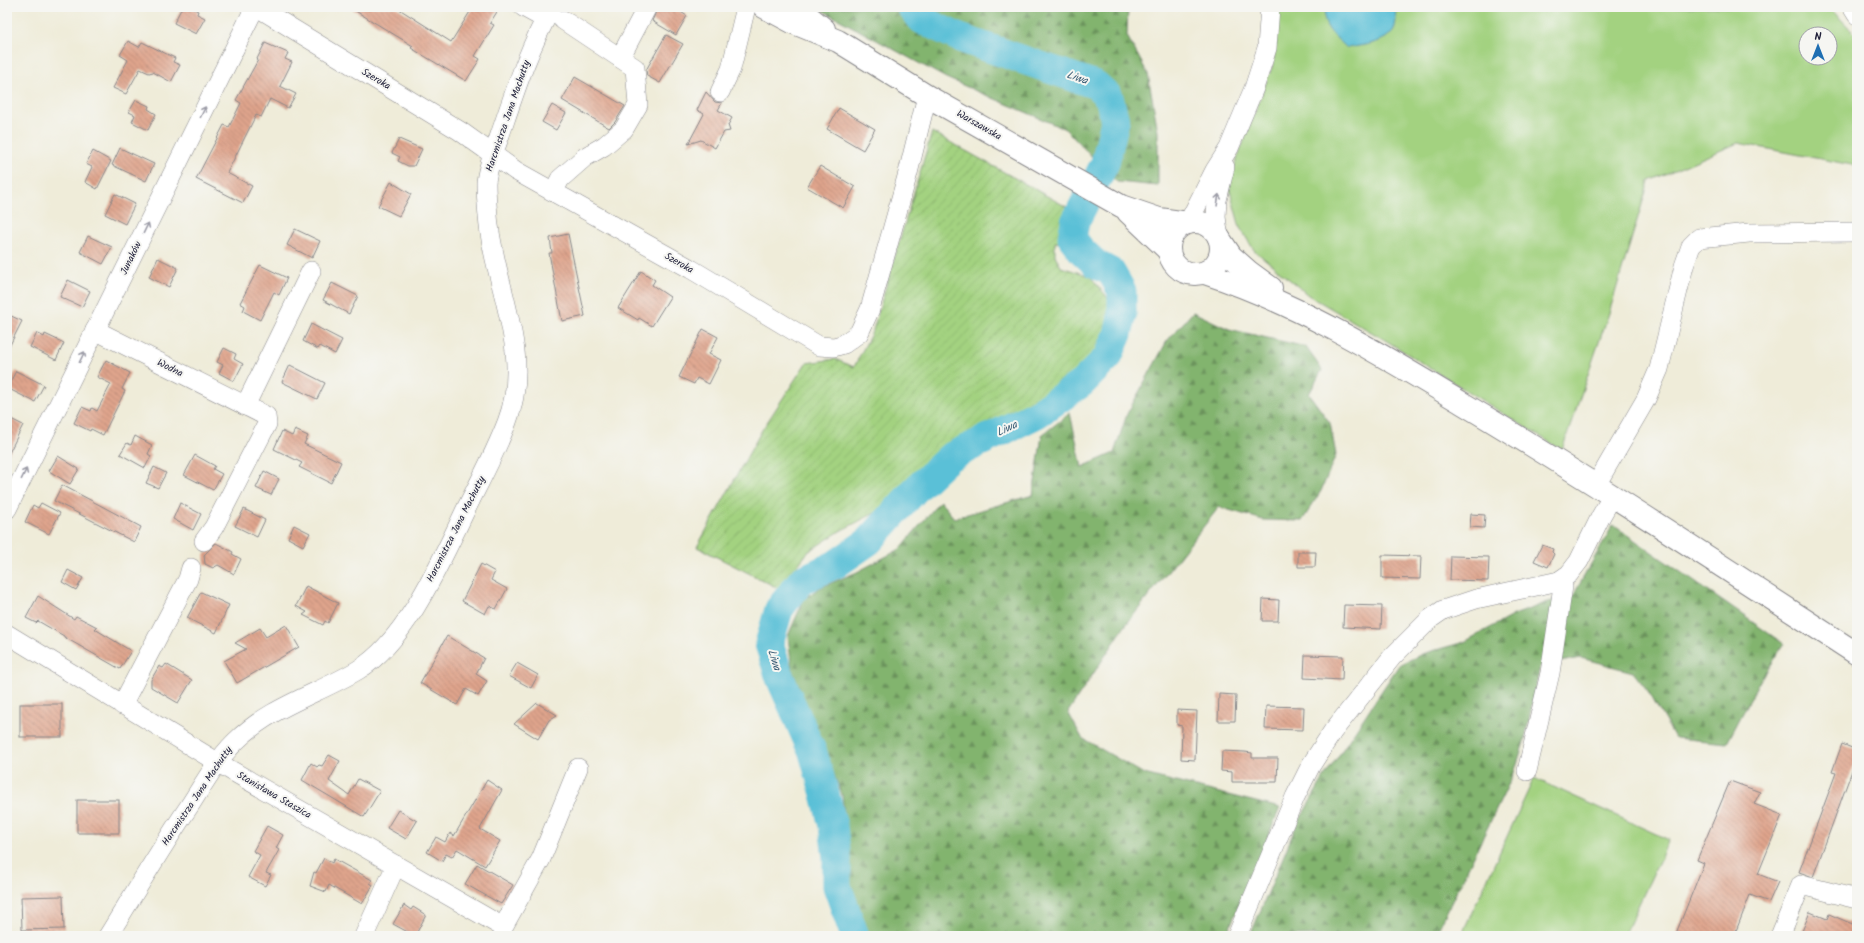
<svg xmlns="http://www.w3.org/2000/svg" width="1864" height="943" font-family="Kalam,sans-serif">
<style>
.forest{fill:url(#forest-firs);stroke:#526b54}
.park{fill:#a3d280;stroke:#627a5e;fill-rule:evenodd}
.garden{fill:url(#garden-furrows);stroke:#627a5e}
.water{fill:#5ac0d7;stroke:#3e7189}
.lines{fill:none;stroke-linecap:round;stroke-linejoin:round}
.river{stroke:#5ac0d7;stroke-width:29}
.building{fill:url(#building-back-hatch)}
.minor-casing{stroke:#88878a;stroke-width:20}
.major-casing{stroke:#88878a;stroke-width:24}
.minor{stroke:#fff;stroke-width:19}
.major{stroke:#fff;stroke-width:22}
.oneway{stroke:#9c9ca7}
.labels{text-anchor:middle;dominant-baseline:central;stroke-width:4;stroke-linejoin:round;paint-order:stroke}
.street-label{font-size:10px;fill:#22223b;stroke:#f6f6f2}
.water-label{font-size:11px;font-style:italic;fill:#365972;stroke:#f6f6f2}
</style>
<defs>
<pattern id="forest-firs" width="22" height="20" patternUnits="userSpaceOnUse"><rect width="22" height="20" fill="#82b46e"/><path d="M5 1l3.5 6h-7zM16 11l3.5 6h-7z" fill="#6a925c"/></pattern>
<pattern id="garden-furrows" width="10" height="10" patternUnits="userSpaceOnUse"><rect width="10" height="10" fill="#a3d280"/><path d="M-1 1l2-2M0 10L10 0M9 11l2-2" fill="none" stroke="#8cb470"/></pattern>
<pattern id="building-back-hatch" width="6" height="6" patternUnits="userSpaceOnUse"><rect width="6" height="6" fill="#dfa48c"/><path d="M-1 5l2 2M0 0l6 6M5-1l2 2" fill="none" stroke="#b48574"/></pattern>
</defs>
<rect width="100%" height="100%" fill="#f6f6f2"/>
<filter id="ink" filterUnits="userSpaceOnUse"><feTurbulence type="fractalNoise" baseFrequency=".025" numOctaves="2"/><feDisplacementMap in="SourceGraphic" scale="8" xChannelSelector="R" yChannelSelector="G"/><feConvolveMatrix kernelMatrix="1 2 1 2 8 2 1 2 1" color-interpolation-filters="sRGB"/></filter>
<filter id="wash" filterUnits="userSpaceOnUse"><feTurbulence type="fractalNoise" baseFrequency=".012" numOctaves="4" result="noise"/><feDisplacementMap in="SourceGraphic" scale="16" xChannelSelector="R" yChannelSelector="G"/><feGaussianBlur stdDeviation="0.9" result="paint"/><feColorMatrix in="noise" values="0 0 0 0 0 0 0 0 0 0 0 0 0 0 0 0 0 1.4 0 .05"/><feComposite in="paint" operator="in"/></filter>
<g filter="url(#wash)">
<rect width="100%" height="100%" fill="#efecd9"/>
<!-- forest -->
<g class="forest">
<polygon points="818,7 1128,7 1127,36 1148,74 1158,132 1158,186 1117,182 1065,129 946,78 818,8"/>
<polygon points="1193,312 1229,329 1306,347 1322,370 1309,394 1330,423 1336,455 1321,491 1302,521 1263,520 1219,507 1125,626 1068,712 1082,738 1144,774 1280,808 1226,936 862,936 863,926 848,891 849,857 842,795 792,670 788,636 804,599 819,588 857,572 900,549 940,501 954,518 1033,495 1042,435 1070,413 1082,467 1114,453 1127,414 1167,341"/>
<polygon points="1613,525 1784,644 1763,675 1727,743 1675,738 1648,691 1633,672 1581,658 1540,666 1525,739 1514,773 1435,936 1250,936 1296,826 1323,779 1399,665 1422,654 1464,642 1514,615 1548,602 1573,596"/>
</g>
<!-- park -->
<g class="park">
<path d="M1276 7H1829L1857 36V166L1738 143 1649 181 1609 313 1562 450 1385 340 1308 295 1254 250 1240 228 1228 183 1274 62ZM1806 34H1830V58H1806Z"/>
<polygon points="1534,778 1669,840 1624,936 1461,936"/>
</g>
<!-- garden -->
<polygon class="garden" points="932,132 1074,211 1065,234 1066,244 1055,242 1055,255 1061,267 1090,276 1112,303 1104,350 1066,387 976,438 947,447 918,471 875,513 840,531 808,552 780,589 697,547 762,430 806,363 835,359 854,367 873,330"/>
<!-- water -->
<path class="water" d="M1328 7H1396C1395 14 1397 23 1394 29 1386 44 1362 45 1347 48 1337 38 1316 23 1328 7Z"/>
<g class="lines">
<!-- river -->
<polyline class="river" points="855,936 837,886 837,858 833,826 825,794 813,753 780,678 769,644 779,609 802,580 836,564 869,541 915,490 950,457 1037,414 1082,383 1108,357 1118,334 1122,317 1122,291 1111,272 1096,264 1082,251 1072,238 1075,222 1105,163 1115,121 1109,97 1096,85 960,38 922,20 911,7"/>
</g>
<g id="blocks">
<!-- building -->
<g class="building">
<polygon points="182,7 190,7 198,11 197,14 205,18 196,34 174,23"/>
<polygon points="349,7 396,7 451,42 473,7 500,7 490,23 494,25 475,56 480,59 466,81 411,48 413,46"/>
<polygon points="658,7 673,7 687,16 676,35 652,21"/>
<polygon points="666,35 683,44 660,83 647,76 646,70"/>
<polygon points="128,41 139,47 142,42 175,58 173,62 180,65 171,82 153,72 149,73 140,69 126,94 113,88 128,60 120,55"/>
<polygon points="265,43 288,53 285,59 292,62 280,86 296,94 288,108 270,99 261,117 256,115 227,173 252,186 243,203 196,179 224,125 229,127 241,103 236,100 258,60 257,59"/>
<polygon points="575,77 625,106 615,122 609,128 562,100"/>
<polygon points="706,92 715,102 722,103 718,110 732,118 728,125 730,131 724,132 715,148 701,140 688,144 704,114 697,110"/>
<polygon points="136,100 149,106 148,109 156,114 148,130 132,122 135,115 129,112"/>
<polygon points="552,105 566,113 556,130 542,122"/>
<polygon points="839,108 875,129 863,150 827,129"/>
<polygon points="399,139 422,149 414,166 408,166 398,161 400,157 392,153"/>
<polygon points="120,148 154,164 146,181 112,165"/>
<polygon points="93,151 111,161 97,189 85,182 92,167 86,164"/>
<polygon points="820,166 855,187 843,208 807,187"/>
<polygon points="391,182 411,194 399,216 378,206"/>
<polygon points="115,194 135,204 125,224 105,214"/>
<polygon points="295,229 320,241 312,258 287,245"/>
<polygon points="568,234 585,316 562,321 549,253 552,253 550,238"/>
<polygon points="88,236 112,247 103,264 80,252"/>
<polygon points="158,258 178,268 169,287 149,277"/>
<polygon points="260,265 287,278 279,295 274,292 260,320 243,311 245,306 240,303"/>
<polygon points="641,271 655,280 652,285 670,297 652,326 639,318 638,320 618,308"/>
<polygon points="68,280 90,291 82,307 60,297"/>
<polygon points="332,283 358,296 349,314 323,300"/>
<polygon points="7,314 22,321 7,351"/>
<polygon points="311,324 342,340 335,354 320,346 318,349 303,341"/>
<polygon points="703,329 718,337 709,354 721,360 709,384 697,378 694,384 679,377"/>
<polygon points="37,333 44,337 45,334 64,343 56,360 30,347"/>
<polygon points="224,348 236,354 234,359 243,364 234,381 219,373 223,365 217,362"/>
<polygon points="106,360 130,373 122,389 125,391 103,435 91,429 90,431 74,423 82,407 91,411 92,408 97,411 111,384 97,377"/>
<polygon points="290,365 325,383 317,399 282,382"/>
<polygon points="16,371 44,385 35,402 7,388"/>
<polygon points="7,417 23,425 7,457"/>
<polygon points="295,430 308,436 304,444 341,462 331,483 299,467 302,463 274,449 282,431 292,436"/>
<polygon points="135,436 152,445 148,454 151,456 145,468 120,454 127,443 131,445"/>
<polygon points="195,455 215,466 213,469 222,474 213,490 184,475"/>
<polygon points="58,456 79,469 70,484 49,471"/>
<polygon points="154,467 166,473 158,488 146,483"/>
<polygon points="264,471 279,479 271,495 256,488"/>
<polygon points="62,485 141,527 134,542 54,501"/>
<polygon points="41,503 60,513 49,534 25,522 33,505 38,508"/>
<polygon points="180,503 201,514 193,530 173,519"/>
<polygon points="244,509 265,520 257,537 235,526"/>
<polygon points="1471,514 1485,515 1484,528 1470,527"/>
<polygon points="294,525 310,533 303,546 288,538"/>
<polygon points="216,543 233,552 232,554 241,559 234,574 218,565 213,568 205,564 204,555"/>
<polygon points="1542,545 1553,549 1552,552 1554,554 1548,567 1534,561"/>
<polygon points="1298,552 1316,552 1315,567 1298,567"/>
<polygon points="1382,555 1421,556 1420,579 1382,578"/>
<polygon points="1451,556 1489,557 1488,581 1450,580"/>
<polygon points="481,564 495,572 491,580 507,589 496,609 489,606 485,614 462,601"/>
<polygon points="68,570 83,578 76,590 62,582"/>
<polygon points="306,586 338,603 328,623 325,621 323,625 303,615 307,612 296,606"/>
<polygon points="201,592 229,605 216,633 187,618"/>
<polygon points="38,596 74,619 76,616 97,627 95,629 131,651 120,669 64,637 64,636 38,621 36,623 26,618"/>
<polygon points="1263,599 1279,600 1278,621 1262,621"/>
<polygon points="1344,605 1382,606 1381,629 1343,627"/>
<polygon points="286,625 299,647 237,683 224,661 246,649 235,643 260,628 266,637"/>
<polygon points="447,636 484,658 476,674 487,681 478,696 466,689 457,705 420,683"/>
<polygon points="1305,655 1343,656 1342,680 1304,678"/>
<polygon points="517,663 538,675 531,688 509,676"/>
<polygon points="166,664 192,680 178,703 151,687 151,680 159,666 163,668"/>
<polygon points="1219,694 1236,695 1235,721 1218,721"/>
<polygon points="537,703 557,715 549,720 538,739 514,724"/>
<rect x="20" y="704" width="42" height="33"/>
<polygon points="1266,706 1304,707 1303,730 1265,729"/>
<polygon points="1177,710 1197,711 1195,760 1181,759 1182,726 1177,725"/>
<polygon points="1842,744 1857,750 1857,757 1813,877 1799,872 1836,773 1832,772"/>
<polygon points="1222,751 1245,752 1252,753 1252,758 1278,758 1277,782 1232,782 1232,772 1221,771"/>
<polygon points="329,755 340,761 329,781 349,795 358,779 380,791 364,817 302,780 311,763 317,767 319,765 322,766"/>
<polygon points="487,780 502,790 480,829 500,841 485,866 457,849 452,857 446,854 442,861 427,852 436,837 445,842 450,833 454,836"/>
<polygon points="1730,781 1760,792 1754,804 1782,815 1758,874 1778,882 1769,902 1750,895 1734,936 1675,936 1704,863 1697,860"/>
<rect x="77" y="800" width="42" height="33"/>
<polygon points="398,810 417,821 406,839 387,828"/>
<polygon points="267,826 283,835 276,848 279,850 266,873 271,875 265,886 248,877 260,855 253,851"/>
<polygon points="324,858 332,863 334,859 372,880 370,883 373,885 362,904 329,885 326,892 310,886 314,872 316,873"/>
<polygon points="477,864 513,885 501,904 465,884"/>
<polygon points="63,896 64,929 22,930 21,897"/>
<polygon points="404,905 411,910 413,907 426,915 415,936 393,924"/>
<polygon points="1810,912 1827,919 1829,914 1857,926 1857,936 1800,936"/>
</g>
</g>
</g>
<g filter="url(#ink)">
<use href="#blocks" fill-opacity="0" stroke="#88878a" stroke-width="1"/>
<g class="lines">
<!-- minor casing -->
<g class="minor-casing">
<g id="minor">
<polyline points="257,7 460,131 516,171 691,269 819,346 834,347 844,344 859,333 870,309 908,173 927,96"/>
<polyline points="523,7 545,19"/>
<polyline points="1852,7 1857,15"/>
<polyline points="563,20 620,58"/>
<polyline points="720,92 731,69 746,7"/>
<polyline points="554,191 560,179 585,157 604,146 624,129 638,105 635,68 620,58 647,7"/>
<polyline points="1188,223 1215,170 1229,148 1254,88 1267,48 1270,7"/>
<polyline points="1219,238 1216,217 1217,200 1225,167"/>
<polyline points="95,330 266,416 267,424 214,527 204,541"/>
<polyline points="245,406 311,271"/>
<polyline points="1596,485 1646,399 1659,369 1684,266 1691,246 1699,238 1749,233 1857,232"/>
<polyline points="7,509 255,7"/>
<polyline points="7,634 227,768 503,927 541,859 578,768"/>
<polyline points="122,705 188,579 191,568"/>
<polyline points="1527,771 1550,673 1563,586 1559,581"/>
<path d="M108 936C135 892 161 848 190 805 204 783 217 760 235 742 271 706 316 695 358 670 408 640 442 558 467 507 481 479 496 451 507 422 534 353 493 284 488 216 487 205 486 193 486 183 487 167 495 150 500 135 515 91 529 47 552 7"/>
<polyline points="364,936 396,865"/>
<polyline points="1237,936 1295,797 1311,765 1333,731 1392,657 1430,619 1443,610 1476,599 1559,581 1569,574 1579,561 1601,516 1613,495"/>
<polyline points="1780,936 1801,885 1857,899"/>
</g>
</g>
<!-- major casing -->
<g class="major-casing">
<g id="major">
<polyline points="764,7 794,23 838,41 927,96 1121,206 1159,219 1188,223"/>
<polyline points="797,7 824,29"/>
<polyline points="1128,212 1168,250"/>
<circle cx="1195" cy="248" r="26"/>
<polyline points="1219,238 1231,256 1249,272 1271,288"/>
<path d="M1205 273C1297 303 1380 354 1462 403 1596 483 1726 569 1857 654"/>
</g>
</g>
<!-- minor -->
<use href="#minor" class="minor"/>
<!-- major -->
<use href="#major" class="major"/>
</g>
<!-- one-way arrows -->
<defs><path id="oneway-shaft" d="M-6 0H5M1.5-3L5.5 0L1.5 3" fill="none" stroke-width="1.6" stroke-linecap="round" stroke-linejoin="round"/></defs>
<g class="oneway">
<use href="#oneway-shaft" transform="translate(203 112) rotate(-64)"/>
<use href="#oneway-shaft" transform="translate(1218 200) rotate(-81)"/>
<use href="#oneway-shaft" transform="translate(146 228) rotate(-64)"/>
<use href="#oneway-shaft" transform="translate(82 357) rotate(-64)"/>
<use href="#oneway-shaft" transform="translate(24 474) rotate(-64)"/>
</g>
</g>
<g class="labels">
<!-- street labels -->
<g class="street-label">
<text transform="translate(376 79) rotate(31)">Szeroka</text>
<text transform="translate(508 116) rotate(-71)">Harcmistrza Jana Machutty</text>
<text transform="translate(979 125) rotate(30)">Warszawska</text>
<text transform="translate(131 258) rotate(-64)">Junaków</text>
<text transform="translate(679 263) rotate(30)">Szeroka</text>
<text transform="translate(170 368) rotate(27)">Wodna</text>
<text transform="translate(456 529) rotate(-63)">Harcmistrza Jana Machutty</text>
<text transform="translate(274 795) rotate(30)">Stanisława Staszica</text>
<text transform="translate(197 796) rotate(-56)">Harcmistrza Jana Machutty</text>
</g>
<!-- water labels -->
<g class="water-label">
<text transform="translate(1077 78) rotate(19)">Liwa</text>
<text transform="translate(1007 429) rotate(-26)">Liwa</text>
<text transform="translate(774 660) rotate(73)">Liwa</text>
</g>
</g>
<!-- margin -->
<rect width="1864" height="943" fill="none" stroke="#f6f6f2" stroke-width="24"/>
<!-- north arrow -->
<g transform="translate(1818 46)"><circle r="19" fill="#f6f6f2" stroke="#a1a1a9"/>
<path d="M0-3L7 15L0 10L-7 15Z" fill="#1f6fb2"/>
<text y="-6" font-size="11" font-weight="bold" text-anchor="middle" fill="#22223b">N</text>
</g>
</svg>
